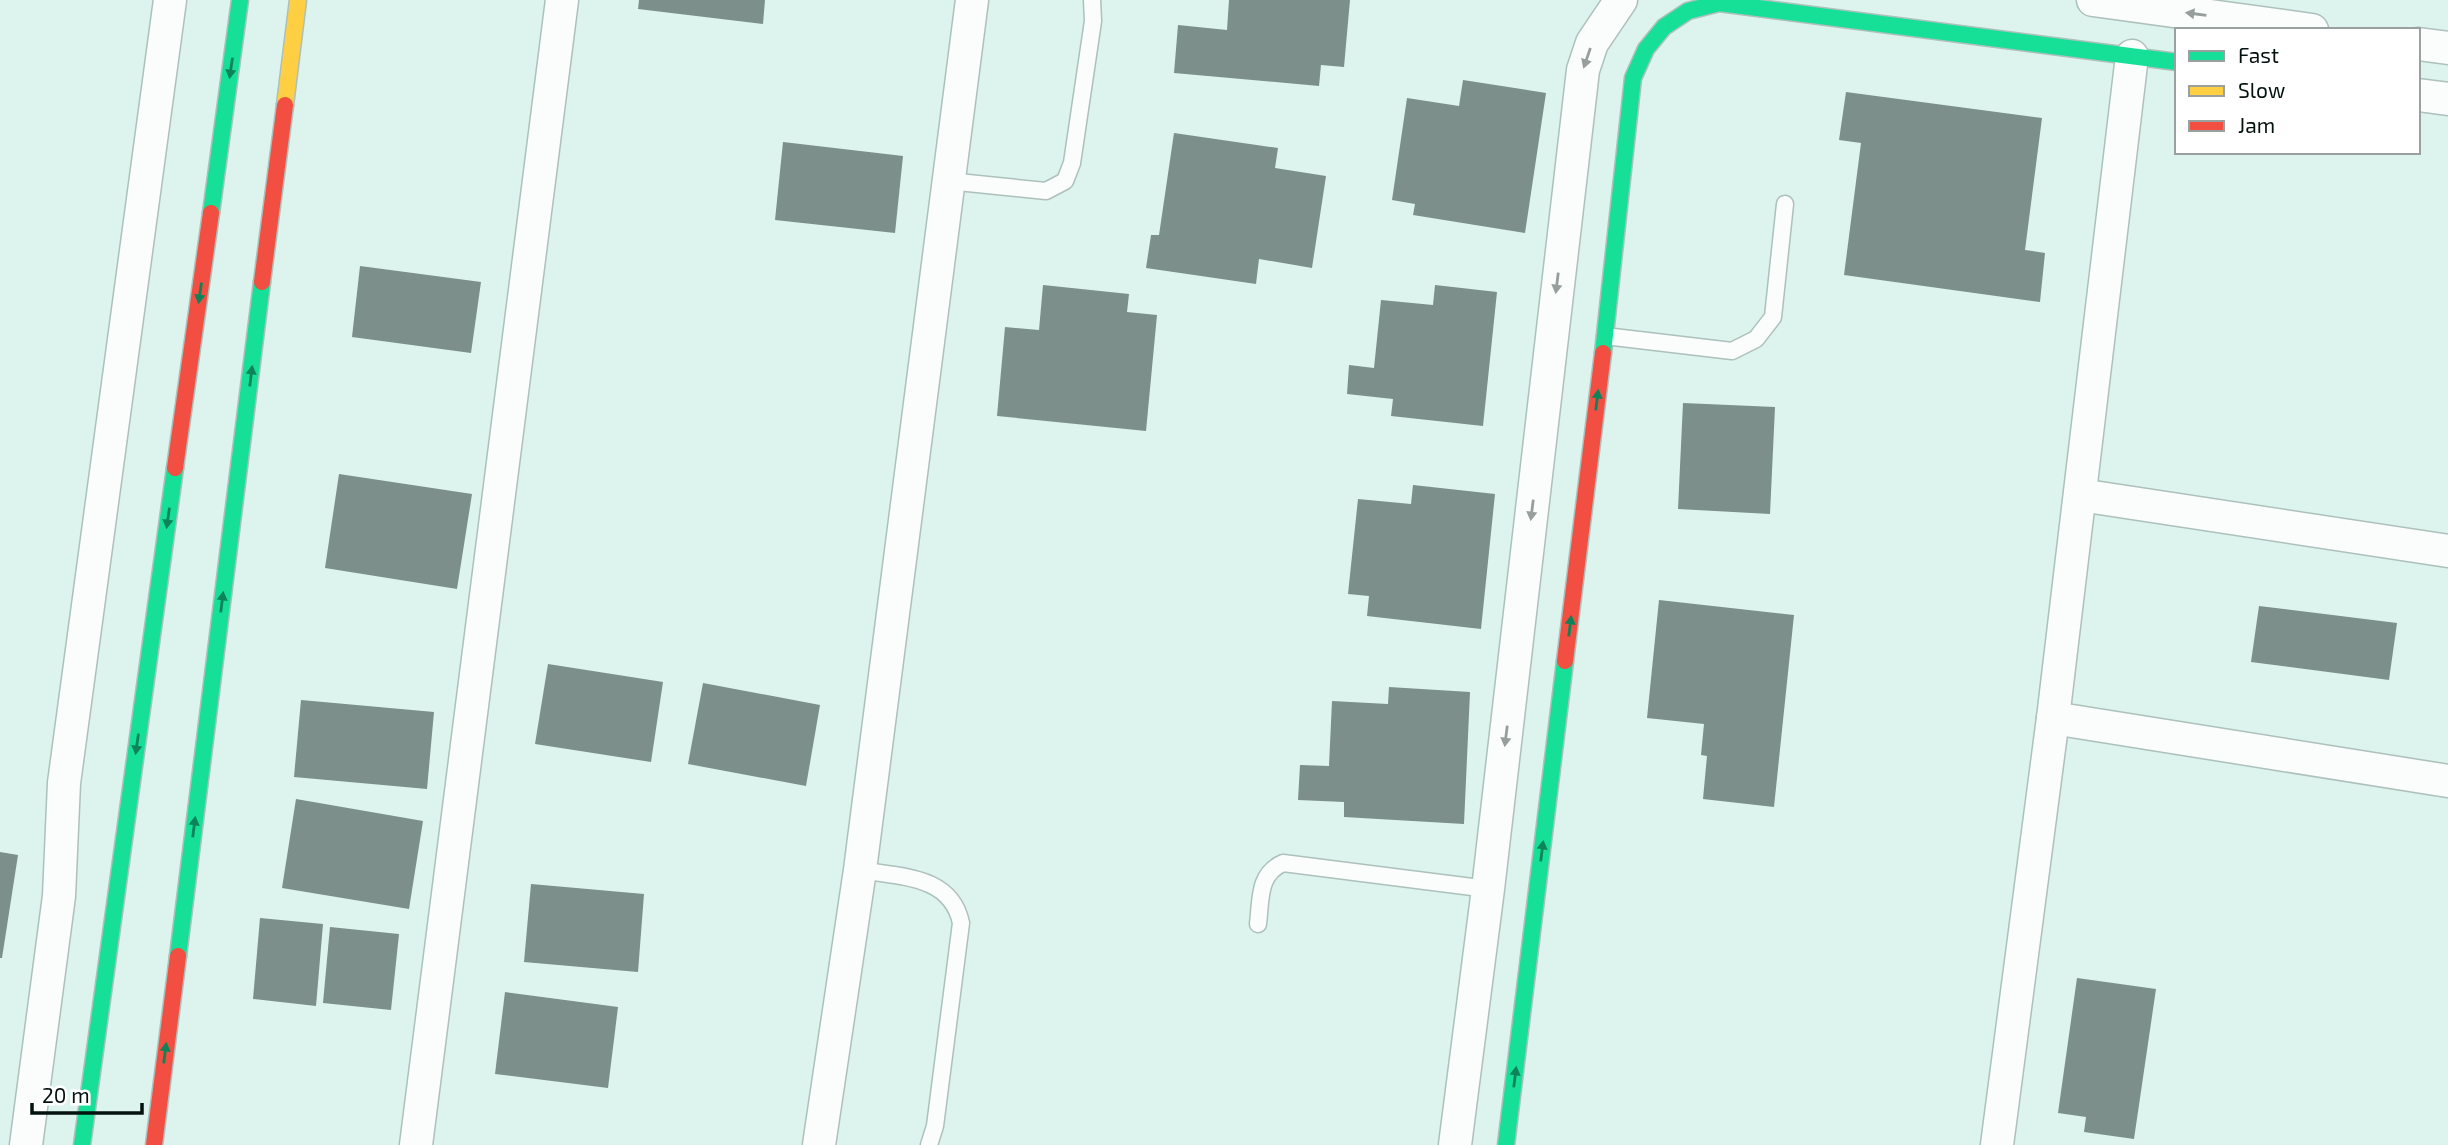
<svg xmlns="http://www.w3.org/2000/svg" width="2448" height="1145" font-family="'Exo 2',sans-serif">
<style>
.building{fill:#7c8f8a}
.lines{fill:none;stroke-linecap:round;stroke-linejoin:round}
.lane-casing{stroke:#adc0bb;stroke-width:19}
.street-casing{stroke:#adc0bb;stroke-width:35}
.fast-casing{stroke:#adc0bb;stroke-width:19}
.slow-casing{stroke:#adc0bb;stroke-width:19}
.jam-casing{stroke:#adc0bb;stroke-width:19}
.lane{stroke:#fafdfc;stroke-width:16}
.street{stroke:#fafdfc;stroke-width:32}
.fast{stroke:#16e098;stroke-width:16}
.slow{stroke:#ffcf43;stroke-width:16}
.jam{stroke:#f24e42;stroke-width:16}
.oneway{fill:#979f9d}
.oneway2{fill:#0d835a}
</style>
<rect width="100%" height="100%" fill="#dcf4ed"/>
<!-- building -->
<g class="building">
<polygon points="639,0 765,0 763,24 638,9"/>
<polygon points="1229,0 1350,0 1344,67 1321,65 1319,86 1174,73 1178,25 1227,30"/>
<polygon points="1463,80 1546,93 1525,233 1413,215 1415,204 1392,200 1407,98 1459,106"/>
<polygon points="1846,92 2042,118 2025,250 2045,253 2040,302 1844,275 1861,143 1839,140"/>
<polygon points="1174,133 1278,148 1275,168 1326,176 1312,268 1259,259 1256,284 1146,268 1151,235 1159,235"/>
<polygon points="783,142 903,156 895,233 775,220"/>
<polygon points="360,266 481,282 471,353 352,337"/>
<polygon points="1043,285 1129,294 1127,312 1157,315 1146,431 997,416 1005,327 1039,330"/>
<polygon points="1435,285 1497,292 1483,426 1391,416 1393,399 1347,394 1349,365 1374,368 1381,300 1433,305"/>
<polygon points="1683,403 1775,407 1770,514 1678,509"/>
<polygon points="339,474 472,494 457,589 325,568"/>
<polygon points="1413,485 1495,494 1481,629 1367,616 1369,596 1348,594 1358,499 1411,504"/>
<polygon points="1659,600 1794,615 1774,807 1703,799 1707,756 1701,755 1704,724 1647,718"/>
<polygon points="2259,606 2397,623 2389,680 2251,662"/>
<polygon points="548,664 663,682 651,762 535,744"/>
<polygon points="703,683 820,705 806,786 688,764"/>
<polygon points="1389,687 1470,692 1464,824 1344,817 1344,802 1298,800 1300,765 1329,766 1332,701 1388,704"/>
<polygon points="301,700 434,712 427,789 294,777"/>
<polygon points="296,799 423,821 409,909 282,888"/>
<polygon points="0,852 18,855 2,958 0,958"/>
<polygon points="531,884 644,894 638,972 524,962"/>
<polygon points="260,918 323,924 316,1006 253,999"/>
<polygon points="330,927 399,934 391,1010 323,1003"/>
<polygon points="2077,978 2156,989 2134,1139 2084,1132 2086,1117 2058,1113"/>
<polygon points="505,992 618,1007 608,1088 495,1074"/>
</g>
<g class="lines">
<!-- lane casing -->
<g class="lane-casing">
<g id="lane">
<polyline points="948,181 1046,191 1065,181 1072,163 1093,21 1092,0"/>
<polyline points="1605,336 1732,351 1756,339 1773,317 1785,204"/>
<path d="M860 870C900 877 951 875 961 923L935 1126 929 1145"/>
<path d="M1258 924C1261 899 1258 874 1283 863L1488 889"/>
</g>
</g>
<!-- street casing -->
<g class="street-casing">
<g id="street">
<polyline points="2093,0 2312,30"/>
<polyline points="2418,44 2448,48"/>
<polyline points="2418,95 2448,99"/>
<polyline points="2080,495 2448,551"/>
<polyline points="2053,718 2448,781"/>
<polyline points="26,1145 59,896 64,783 170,0"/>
<polyline points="416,1145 562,0"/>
<polyline points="819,1145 860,870 972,0"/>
<polyline points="1455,1145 1488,889 1583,70 1592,43 1621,0"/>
<polyline points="1997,1145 2053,718 2132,56"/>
</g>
</g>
<!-- fast casing -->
<g class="fast-casing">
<g id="fast">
<polyline points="211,213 240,0"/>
<polyline points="1603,353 1633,78 1646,49 1664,27 1688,11 1719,3 2177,62"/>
<polyline points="178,956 262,282"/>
<polyline points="82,1145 175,468"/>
<polyline points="1506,1145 1565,661"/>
</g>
</g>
<!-- slow casing -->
<g class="slow-casing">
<polyline id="slow" points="285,105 298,0"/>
</g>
<!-- jam casing -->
<g class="jam-casing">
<g id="jam">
<polyline points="262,282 285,105"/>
<polyline points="175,468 211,213"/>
<polyline points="1565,661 1603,353"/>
<polyline points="154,1145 178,956"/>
</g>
</g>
<!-- lane -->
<use href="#lane" class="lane"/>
<!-- street -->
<use href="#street" class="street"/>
<!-- fast -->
<use href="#fast" class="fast"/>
<!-- slow -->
<use href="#slow" class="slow"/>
<!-- jam -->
<use href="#jam" class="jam"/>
</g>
<!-- one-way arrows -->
<defs><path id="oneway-solid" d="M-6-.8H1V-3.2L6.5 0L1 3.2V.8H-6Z" transform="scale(1.75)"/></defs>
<g class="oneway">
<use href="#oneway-solid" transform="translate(2196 14) rotate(-172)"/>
<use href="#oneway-solid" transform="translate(1587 58) rotate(109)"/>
<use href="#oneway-solid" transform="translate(1557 283) rotate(97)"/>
<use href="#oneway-solid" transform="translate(1532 510) rotate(97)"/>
<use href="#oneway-solid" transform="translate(1506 736) rotate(97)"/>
</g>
<g class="oneway2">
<use href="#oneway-solid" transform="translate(231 68) rotate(98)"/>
<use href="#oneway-solid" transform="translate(200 293) rotate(98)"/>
<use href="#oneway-solid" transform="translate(251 376) rotate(-83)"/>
<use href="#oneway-solid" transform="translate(1597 400) rotate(-83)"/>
<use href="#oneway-solid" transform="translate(168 518) rotate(98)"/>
<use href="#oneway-solid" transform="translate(222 602) rotate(-83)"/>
<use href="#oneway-solid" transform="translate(1570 626) rotate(-83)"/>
<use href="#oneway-solid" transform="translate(137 744) rotate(98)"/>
<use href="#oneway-solid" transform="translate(194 827) rotate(-83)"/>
<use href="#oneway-solid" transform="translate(1542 851) rotate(-83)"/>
<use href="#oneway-solid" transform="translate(165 1053) rotate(-83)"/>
<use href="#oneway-solid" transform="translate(1515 1077) rotate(-83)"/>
</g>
<!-- legend -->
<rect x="2175" y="28" width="245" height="126" fill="#ffffff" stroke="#9aa09f" stroke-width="2"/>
<rect x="2189" y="51" width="35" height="10" fill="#16e098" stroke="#9aa09f" stroke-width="2"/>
<text x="2238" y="63" font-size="21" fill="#03120f">Fast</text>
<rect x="2189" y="86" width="35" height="10" fill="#ffcf43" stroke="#9aa09f" stroke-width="2"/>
<text x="2238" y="98" font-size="21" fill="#03120f">Slow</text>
<rect x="2189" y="121" width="35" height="10" fill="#f24e42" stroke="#9aa09f" stroke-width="2"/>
<text x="2238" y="133" font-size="21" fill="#03120f">Jam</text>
<!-- scale -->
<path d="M32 1103v10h110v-10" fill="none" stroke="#03120f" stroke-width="3.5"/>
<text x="42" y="1103" font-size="21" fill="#03120f" stroke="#ffffff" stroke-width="5" paint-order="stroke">20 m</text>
</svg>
